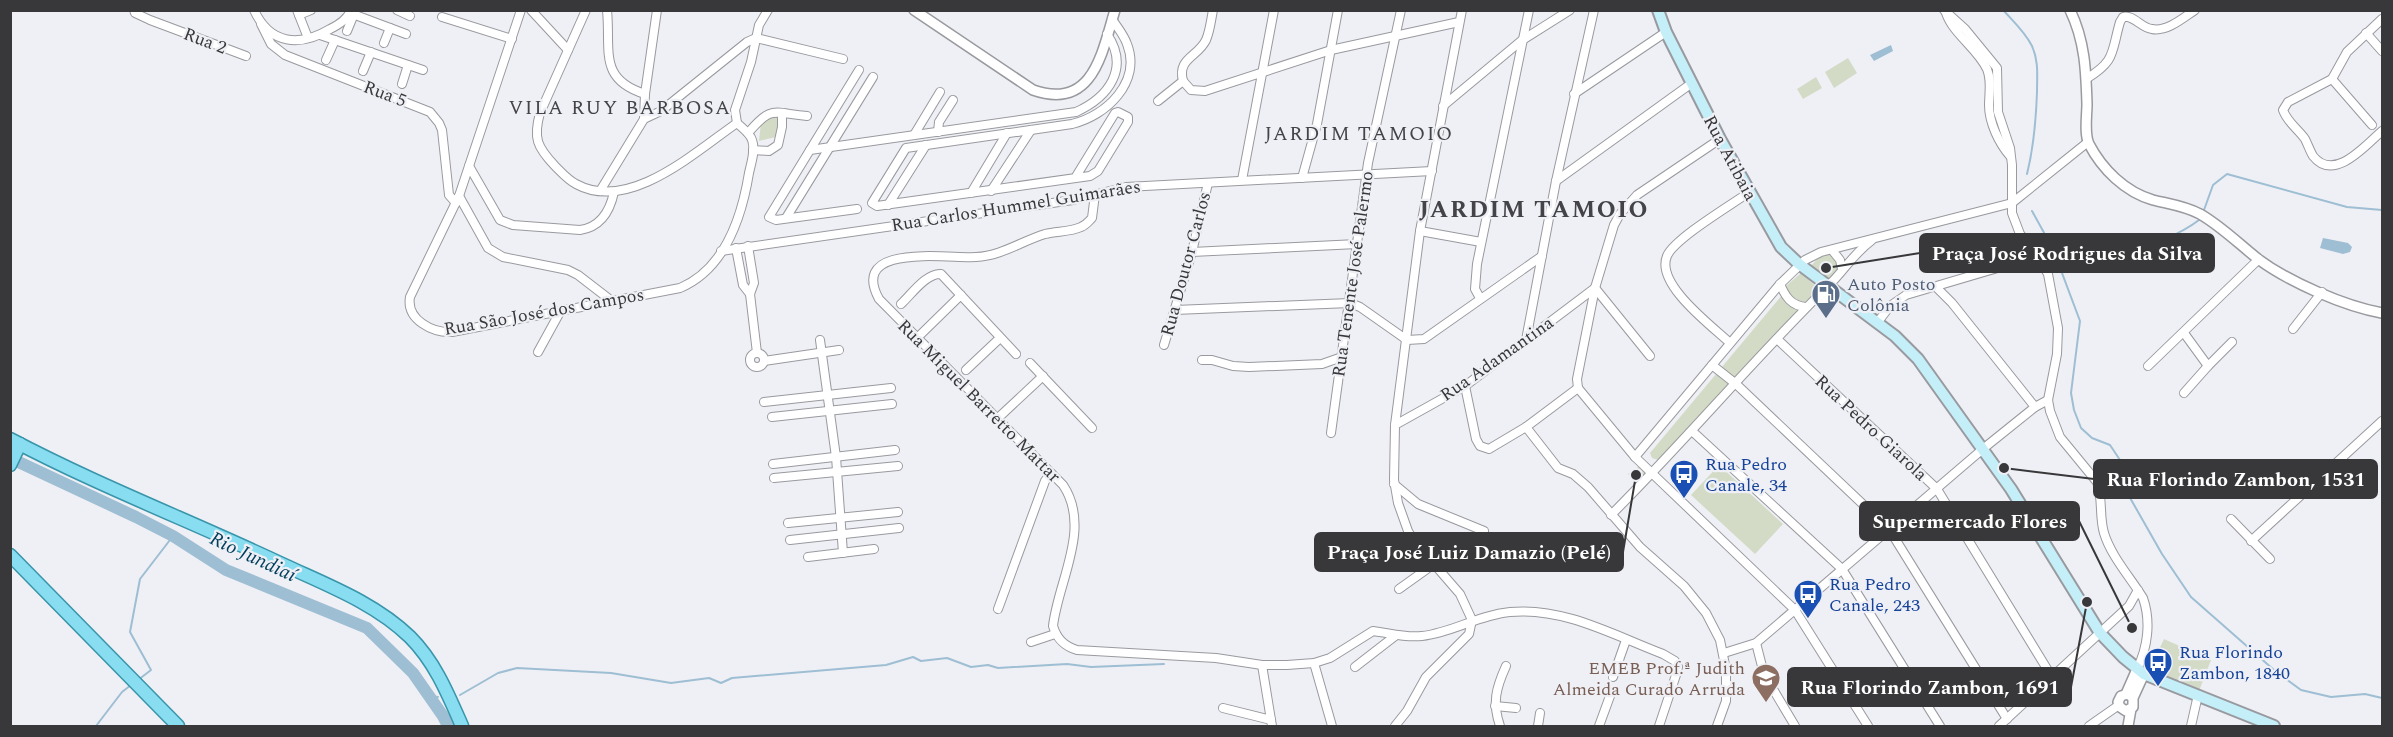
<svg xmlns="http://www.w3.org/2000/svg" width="2393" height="737" font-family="Spectral,serif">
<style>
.green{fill:#d3dbc7}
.water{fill:#9ebed3}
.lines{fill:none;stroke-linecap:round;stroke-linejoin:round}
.stream{stroke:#9ebed3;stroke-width:2}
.river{stroke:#9ebed3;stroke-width:12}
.minor-casing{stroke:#999a9f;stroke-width:10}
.tertiary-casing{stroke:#999a9f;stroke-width:12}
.secondary-casing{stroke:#999a9f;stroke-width:14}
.primary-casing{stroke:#3995aa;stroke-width:15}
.minor{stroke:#fff;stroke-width:8}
.tertiary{stroke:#fff;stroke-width:9}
.secondary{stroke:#c4eef8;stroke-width:10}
.primary{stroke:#88ddf0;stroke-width:12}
.labels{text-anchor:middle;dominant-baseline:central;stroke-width:4.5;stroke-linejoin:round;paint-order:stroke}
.street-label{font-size:18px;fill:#38383a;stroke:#eff0f5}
.service-label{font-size:18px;fill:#4e5e75;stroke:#eff0f5;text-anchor:start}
.transit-label{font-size:18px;fill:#164399;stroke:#eff0f5;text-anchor:start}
.education-label{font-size:18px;fill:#785e54;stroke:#eff0f5;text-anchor:end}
.neighbourhood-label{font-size:20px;letter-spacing:1.5px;fill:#434348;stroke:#eff0f5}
.water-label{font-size:20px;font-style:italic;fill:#003e5c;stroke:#eff0f5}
.district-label{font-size:24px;font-weight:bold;letter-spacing:1.5px;fill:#434348;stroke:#eff0f5}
.leader{fill:none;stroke:#38383a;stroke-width:2}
.callout-dot{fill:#38383a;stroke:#eff0f5;stroke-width:2}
.callout{fill:#38383a;stroke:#38383a;stroke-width:2}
.callout-label{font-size:20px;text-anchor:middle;font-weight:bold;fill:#fff}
</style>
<rect width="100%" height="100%" fill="#eff0f5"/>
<!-- green -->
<g class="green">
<polygon points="1848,58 1857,73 1834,88 1825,72"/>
<polygon points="1816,77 1822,88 1803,99 1797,89"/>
<polygon points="766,117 779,117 776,137 759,141 761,122"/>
<polygon points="1830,253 1836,257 1840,268 1829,281 1810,267 1821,255"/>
<path d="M1801 273 1819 289 1803 304C1795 300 1786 296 1786 286Z"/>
<polygon points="1783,294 1790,304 1800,311 1658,460 1652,458 1650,453"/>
<polygon points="1641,465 1645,472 1644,476 1635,483 1628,474"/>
<polygon points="1719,465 1783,524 1755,554 1691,495"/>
<polygon points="2164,639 2211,660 2199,691 2150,669"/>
</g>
<!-- water -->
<g class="water">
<polygon points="1891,45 1893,51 1874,61 1870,55"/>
<polygon points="2323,238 2348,243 2352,247 2350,252 2343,254 2320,248"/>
</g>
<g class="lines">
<!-- stream -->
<g class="stream">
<path d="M2003 10C2014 22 2025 32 2032 46 2039 62 2037 76 2037 92 2036 120 2034 146 2027 174"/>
<polyline points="2204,210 2213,185 2227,174 2347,207 2382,210"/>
<polyline points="2032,211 2053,249 2080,321 2071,393 2074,410 2081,428 2092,438 2110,445 2120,460 2125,489 2162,554 2191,597 2274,670 2301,690 2331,697 2365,694 2382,698"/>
<path d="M2055 251C2074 243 2087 235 2108 243 2114 245 2120 250 2125 250 2146 250 2182 233 2199 220"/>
<polyline points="138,680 151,670 130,632 140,579 173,536"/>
<polyline points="460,695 498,673 517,668 611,673 671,683 709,678 721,683 732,678 886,665 913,657 921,661 947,658 971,667 988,665 998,668 1067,664 1091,667 1164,664"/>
<polyline points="429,696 438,697"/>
<polyline points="96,726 122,692 131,685"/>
</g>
<!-- river -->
<polyline class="river" points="10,458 136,517 173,536 226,570 367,628 413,673 443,716 448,726"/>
<!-- minor casing -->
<g class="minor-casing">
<g id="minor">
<polyline points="134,10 135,13 150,20 246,56"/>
<path d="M254 10C270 45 300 47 330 29 338 25 347 20 351 10"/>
<polyline points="297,10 308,38"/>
<polyline points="397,10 410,16"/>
<path d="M521 10 459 196 410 297C406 320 433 333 452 332L680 288C725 269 742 216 749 173 751 163 756 150 752 140 750 133 742 128 737 123"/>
<polyline points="531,10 568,50"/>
<path d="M586 10 540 113C533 138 537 147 555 166 562 173 568 180 576 184 629 213 695 152 737 123"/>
<path d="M607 10C611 51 598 79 645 94"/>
<path d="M1944 10 1965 29 1997 68 1998 112 2010 148 2012 165V213L2020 234 2038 256 2048 274 2058 328 2057 354 2048 400 2050 411 2060 437 2097 482C2103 498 2099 516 2104 533 2111 556 2130 577 2143 598 2151 621 2148 647 2137 669"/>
<polyline points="350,13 406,34"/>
<path d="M1946 13C1953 34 1977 48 1987 69 1992 81 1989 93 1989 105 1989 123 1999 143 2010 156"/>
<polyline points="299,15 311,10"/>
<polyline points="442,17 512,39"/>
<path d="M2382 19 2347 52 2332 79 2288 102 2283 110C2287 122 2298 129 2305 139 2308 145 2310 151 2313 156 2334 183 2366 145 2382 131"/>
<polyline points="261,24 271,44 285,55 430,112 439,123 442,130 449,195 456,203"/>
<polyline points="347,31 354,14"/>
<polyline points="2366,33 2382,51"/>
<polyline points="320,35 423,70"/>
<polyline points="384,43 390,28"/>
<polyline points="326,60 335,40"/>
<polyline points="363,71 371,52"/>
<path d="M2086 79C2116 61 2111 53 2120 22L2123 17C2133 14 2141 28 2152 29 2167 32 2183 18 2195 10"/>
<polyline points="2332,79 2372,125"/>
<path d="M1183 81C1177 58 1198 57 1206 40 1210 31 1211 20 1213 10"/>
<polyline points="402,84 408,65"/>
<polyline points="1574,94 1666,32"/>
<polyline points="1158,101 1183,81 1191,90 1205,91 1331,50 1459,22"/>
<polyline points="1443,106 1521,41 1570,10"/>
<polyline points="644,119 661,111 747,42 756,38 843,59"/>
<polyline points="737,123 735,110 751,62 759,25 768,10"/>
<polyline points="938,132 939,122 953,100"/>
<path d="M748 133C772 105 772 113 807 116"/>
<polyline points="914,135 940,92"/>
<polyline points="753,150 769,151 778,145 782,127 782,114"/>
<polyline points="810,150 859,70"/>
<path d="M469 166 496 213 500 220 513 225 580 230C601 227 610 211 614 192"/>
<path d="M1075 178 1115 113 1118 112 1128 117V122L1098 171 1090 176 877 206 872 203 906 148 1072 124C1106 116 1142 82 1127 44 1124 35 1117 27 1112 19"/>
<polyline points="1302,178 1317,124 1338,10"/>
<polyline points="1242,180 1274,10"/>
<polyline points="1556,181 1692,83"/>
<polyline points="600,191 644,119 645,94 657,10"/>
<polyline points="991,191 1031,130"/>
<polyline points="971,193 1007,133"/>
<path d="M1095 194 1092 218C1088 222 1086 225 1081 227 1070 232 1057 231 1045 234 1022 241 1001 256 976 257 950 259 848 242 879 299L1063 485C1092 528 1058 581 1053 626 1057 639 1064 646 1077 650L1216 658 1262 665H1287L1314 663 1330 658 1373 631C1390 633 1404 638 1422 636 1452 633 1478 615 1510 612 1564 607 1613 635 1663 654L1675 661 1678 667 1676 675 1659 726"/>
<polyline points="459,196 488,248 503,257 568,270 578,275 613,302"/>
<polyline points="888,205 926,145"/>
<path d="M857 209 776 220 769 217 810 150 1076 112C1109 97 1130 68 1107 34"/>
<polyline points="786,218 873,77"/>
<polyline points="1420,231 1481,242"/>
<polyline points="748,246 754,283 750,294 757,353"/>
<polyline points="736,248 743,285 750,294"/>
<polyline points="1832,250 1840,260 1842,269"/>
<polyline points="721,251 1073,200 1126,187 1432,171"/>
<polyline points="1192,252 1357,244"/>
<path d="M1780 284C1785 296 1791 306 1806 307"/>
<polyline points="1936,287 1952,303 2035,407"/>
<polyline points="1595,288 1650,356"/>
<polyline points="1480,298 1475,289 1477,264 1529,10"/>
<path d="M901 304C911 295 926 273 941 274L1016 354"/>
<polyline points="1175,310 1350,303 1360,307 1407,340 1424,339 1542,256"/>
<polyline points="1877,323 1890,306 1906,295 2038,256"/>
<polyline points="2293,329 2322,292"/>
<polyline points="2184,333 2208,366 2232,342"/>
<polyline points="917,338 961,295"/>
<polyline points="1777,339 1937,489 2052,677"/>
<polyline points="820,340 836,457 843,553"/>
<polyline points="1526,340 1556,181 1594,10"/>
<path d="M1730 343C1712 326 1655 284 1667 256 1674 239 1731 205 1748 193"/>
<polyline points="1164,345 1192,252 1208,183"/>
<polyline points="538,352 560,312"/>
<circle cx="757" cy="360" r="7"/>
<polyline points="1202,360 1212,360 1233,366 1249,367 1322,364 1342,357"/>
<polyline points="764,361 839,350"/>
<polyline points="1030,363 1092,428"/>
<polyline points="1712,365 1736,384 1889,529 2007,719"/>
<polyline points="2148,366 2259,259"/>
<polyline points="966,370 1000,338"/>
<polyline points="1465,386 1476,439 1480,446 1489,449 1526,427 1578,388"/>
<polyline points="1578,388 1635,457 1795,610 1868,726"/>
<polyline points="1578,388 1577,379 1595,288 1614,225 1620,214 1637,195 1720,139"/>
<polyline points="2184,393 2208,366"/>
<polyline points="764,402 891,388"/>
<polyline points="772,417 892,404"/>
<polyline points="997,419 1043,376"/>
<polyline points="1395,425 1465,386 1595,288"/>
<polyline points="1526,427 1558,468 1573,474 1588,487 1640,547 1684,586 1706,613 1720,640 1726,670 1726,701 1717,726"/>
<polyline points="1692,431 1842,569 1940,726"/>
<polyline points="1331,433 1368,163 1401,10"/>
<polyline points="1635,457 1780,284 1805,260 1821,252 2012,203 2088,142"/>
<polyline points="773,464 895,450"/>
<polyline points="774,478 898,466"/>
<polyline points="1394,484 1418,504 1484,531"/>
<path d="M1611 515C1685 441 1753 360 1828 286 1844 271 1852 255 1872 240"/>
<polyline points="2231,519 2270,559"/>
<polyline points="788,523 898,512"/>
<polyline points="790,540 899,528"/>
<polyline points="2251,541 2382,421"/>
<polyline points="808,557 874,549"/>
<polyline points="1399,589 1434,564"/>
<polyline points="998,609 1045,481 1051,473"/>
<polyline points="1031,642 1055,634"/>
<polyline points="1756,643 1764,674 1795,726"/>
<polyline points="1724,653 1756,643 1984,448 2035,407 2048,400"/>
<polyline points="1314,663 1332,726"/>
<polyline points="1262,665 1272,726"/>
<polyline points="1355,667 1395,636"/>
<polyline points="1613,677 1626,640"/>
<polyline points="1495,706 1516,708"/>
<polyline points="1223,708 1271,720"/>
<polyline points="1395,726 1407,711 1426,677 1469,634 1472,620 1460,594 1434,564 1424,557 1408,531 1398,503 1394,480 1395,425 1420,231 1462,10"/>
<path d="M1500 726C1492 703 1496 688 1506 666"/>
<polyline points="1538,726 1540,713"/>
<polyline points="1599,726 1610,696"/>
<polyline points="1999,726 2129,606 2138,590"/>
<polyline points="2089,726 2119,705"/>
<polyline points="2191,726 2198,695"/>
</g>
</g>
<!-- tertiary casing -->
<g class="tertiary-casing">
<g id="tertiary">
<path d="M914 10 1033 90C1093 111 1102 53 1115 10"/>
<path d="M2070 10C2085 41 2086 71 2087 104 2087 115 2084 134 2089 144 2102 169 2125 192 2153 200 2169 204 2185 206 2200 214 2221 226 2239 244 2258 259 2289 282 2344 306 2382 313"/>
<polyline points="2126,694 2137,669"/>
<polyline points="2133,698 2128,694 2121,696 2118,702 2120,707 2126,711 2133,707 2133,698 2144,674"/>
<polyline points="2128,726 2131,709"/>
</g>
</g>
<!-- secondary casing -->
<g class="secondary-casing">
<polyline id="secondary" points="1658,10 1666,32 1720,139 1781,247 1799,264 1895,336 1918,359 2011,489 2100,633 2123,657 2144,674 2274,726"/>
</g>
<!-- primary casing -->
<g class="primary-casing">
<g id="primary">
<path d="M10 439C99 486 193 522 284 565 327 585 375 603 410 637 435 662 448 694 462 726"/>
<polyline points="10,465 20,444"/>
<polyline points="10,555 178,726"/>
</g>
</g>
<!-- minor -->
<use href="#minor" class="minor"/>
<!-- tertiary -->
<use href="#tertiary" class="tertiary"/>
<!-- secondary -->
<use href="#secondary" class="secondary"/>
<!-- primary -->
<use href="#primary" class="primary"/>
</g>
<!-- icons -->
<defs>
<g id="fuel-pin" transform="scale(1.5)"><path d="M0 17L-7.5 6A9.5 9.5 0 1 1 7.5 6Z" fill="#5c6f8a" stroke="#eff0f5"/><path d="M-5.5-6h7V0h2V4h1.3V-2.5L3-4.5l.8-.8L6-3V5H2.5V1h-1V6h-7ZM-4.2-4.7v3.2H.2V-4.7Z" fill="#fff"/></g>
<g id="bus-pin" transform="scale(1.5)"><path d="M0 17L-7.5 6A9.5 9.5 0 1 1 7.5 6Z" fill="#1a4fb4" stroke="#eff0f5"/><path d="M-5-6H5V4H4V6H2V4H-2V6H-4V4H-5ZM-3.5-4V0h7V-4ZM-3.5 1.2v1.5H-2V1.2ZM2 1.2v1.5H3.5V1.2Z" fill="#fff"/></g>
<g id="school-pin" transform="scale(1.5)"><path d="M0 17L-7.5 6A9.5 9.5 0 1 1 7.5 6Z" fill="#8d6e63" stroke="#eff0f5"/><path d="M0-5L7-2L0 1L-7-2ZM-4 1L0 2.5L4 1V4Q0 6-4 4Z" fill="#fff"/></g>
</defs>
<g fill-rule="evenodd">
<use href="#fuel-pin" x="1826" y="294"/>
<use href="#bus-pin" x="1684" y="474"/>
<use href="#bus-pin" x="1808" y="594"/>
<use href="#bus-pin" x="2158" y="662"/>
<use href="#school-pin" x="1766" y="678"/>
</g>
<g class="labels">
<!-- street labels -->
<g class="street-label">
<text transform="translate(205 41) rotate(21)">Rua 2</text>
<text transform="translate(385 94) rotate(21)">Rua 5</text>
<text transform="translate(1730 158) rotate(62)">Rua Atibaia</text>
<text transform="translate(1016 206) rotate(-9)">Rua Carlos Hummel Guimarães</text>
<text transform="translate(1186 264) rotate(-75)">Rua Doutor Carlos</text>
<text transform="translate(1353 274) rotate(-82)">Rua Tenente José Palermo</text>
<text transform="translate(544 312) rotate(-10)">Rua São José dos Campos</text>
<text transform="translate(1497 359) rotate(-35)">Rua Adamantina</text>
<text transform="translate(979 401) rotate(45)">Rua Miguel Barretto Mattar</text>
<text transform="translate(1871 428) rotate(43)">Rua Pedro Giarola</text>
</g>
<!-- service labels -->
<g class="service-label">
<text x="1847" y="284">Auto Posto<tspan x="1847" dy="21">Colônia</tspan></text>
</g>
<!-- transit labels -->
<g class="transit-label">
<text x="1705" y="464">Rua Pedro<tspan x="1705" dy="21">Canale, 34</tspan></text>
<text x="1829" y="584">Rua Pedro<tspan x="1829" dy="21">Canale, 243</tspan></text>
<text x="2179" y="652">Rua Florindo<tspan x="2179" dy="21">Zambon, 1840</tspan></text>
</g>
<!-- education labels -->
<g class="education-label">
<text x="1745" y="668">EMEB Prof.ª Judith<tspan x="1745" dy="21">Almeida Curado Arruda</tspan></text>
</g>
<!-- neighbourhood labels -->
<g class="neighbourhood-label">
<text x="620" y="108">VILA RUY BARBOSA</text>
<text x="1359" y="134">JARDIM TAMOIO</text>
</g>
<!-- water labels -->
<g class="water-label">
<text transform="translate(253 557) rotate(25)">Rio Jundiaí</text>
</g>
<!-- district labels -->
<g class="district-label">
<text x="1534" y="210">JARDIM TAMOIO</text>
</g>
</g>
<!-- callouts -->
<path class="leader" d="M1826 268L1920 253M2004 468L2094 479M2132 628L2079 521M1636 475L1623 552M2087 602L2071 687"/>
<g class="callout-dot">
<circle cx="1826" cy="268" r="6"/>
<circle cx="2004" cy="468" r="6"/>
<circle cx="2132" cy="628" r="6"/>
<circle cx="1636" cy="475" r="6"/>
<circle cx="2087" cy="602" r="6"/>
</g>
<g class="callout">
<rect x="1920" y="234" width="294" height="38" rx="6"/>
<rect x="2094" y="460" width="283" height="38" rx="6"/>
<rect x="1860" y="502" width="219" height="38" rx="6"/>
<rect x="1315" y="533" width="308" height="38" rx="6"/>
<rect x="1788" y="668" width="283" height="38" rx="6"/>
</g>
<g class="callout-label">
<text x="2067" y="260">Praça José Rodrigues da Silva</text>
<text x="2236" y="486">Rua Florindo Zambon, 1531</text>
<text x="1970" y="528">Supermercado Flores</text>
<text x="1469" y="559">Praça José Luiz Damazio (Pelé)</text>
<text x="1930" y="694">Rua Florindo Zambon, 1691</text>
</g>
<!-- border -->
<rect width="2393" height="737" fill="none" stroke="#38383a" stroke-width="24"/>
</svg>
